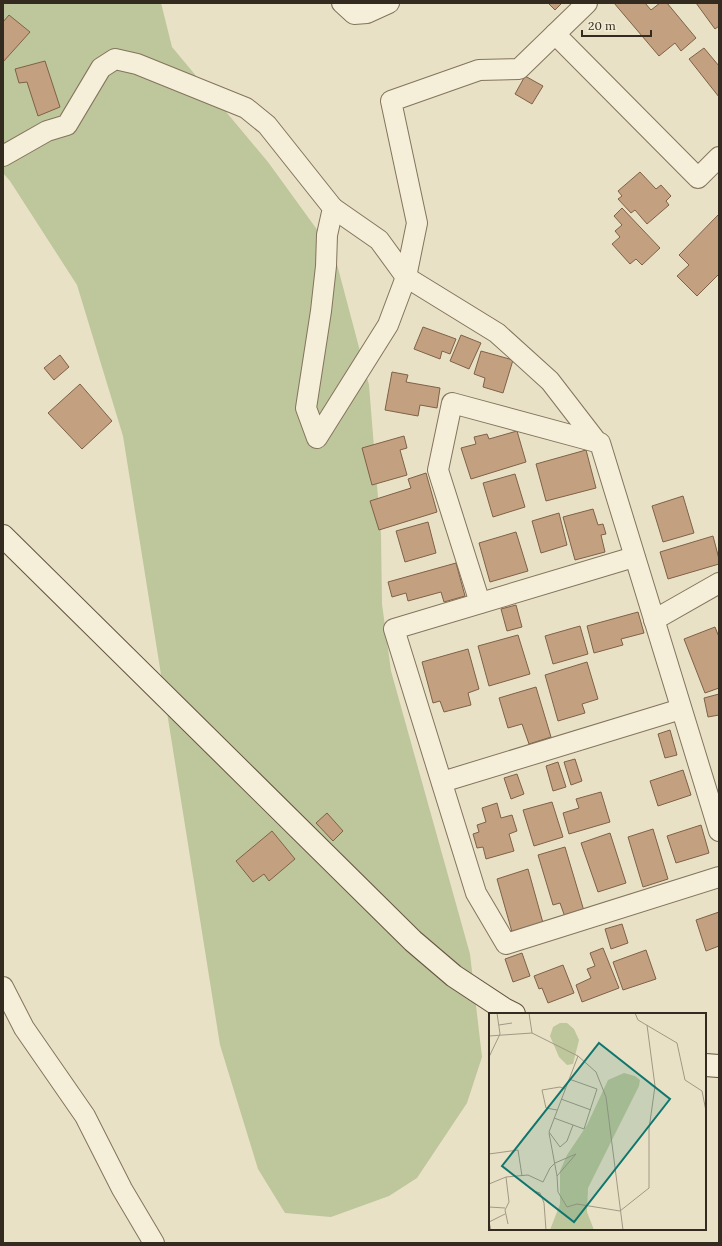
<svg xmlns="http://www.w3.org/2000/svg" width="722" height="1246" font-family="Lora,serif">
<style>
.green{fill:#bec69b}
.building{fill:#c3a180;stroke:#7f6146}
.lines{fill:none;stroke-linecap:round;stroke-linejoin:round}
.street-casing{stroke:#83745d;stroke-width:22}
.secondary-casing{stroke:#645541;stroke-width:24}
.street{stroke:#f5eed8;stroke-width:20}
.secondary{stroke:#f5eed8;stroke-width:22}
.inset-road{fill:none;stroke:#a19884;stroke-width:1}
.view{fill:#0f766e;fill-opacity:0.15;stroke:#0f766e;stroke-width:2}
.inset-edge{fill:none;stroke:#342b20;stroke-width:2}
</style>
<rect width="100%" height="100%" fill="#e9e1c6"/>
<!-- green -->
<polygon class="green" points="3,3 161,3 172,47 268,162 334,253 369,385 381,535 382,604 391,671 470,954 482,1057 467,1103 417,1178 389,1196 331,1217 285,1213 258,1169 220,1045 123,436 77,285 10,181 3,173"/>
<!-- building -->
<g class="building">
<polygon points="548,3 562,3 555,10"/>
<polygon points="614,3 645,3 651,10 660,3 667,3 696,38 681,51 675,43 659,56"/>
<polygon points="696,3 719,3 719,26 715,29"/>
<polygon points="9,15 30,32 3,62 3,22"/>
<polygon points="704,48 719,66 719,97 689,59"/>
<polygon points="45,61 60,107 38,116 27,82 19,83 15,69"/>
<polygon points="525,76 543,86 532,104 515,94"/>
<polygon points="640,172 656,189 661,185 671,196 666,201 669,205 647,224 635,210 631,213 618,199 622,196 618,191"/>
<polygon points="622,208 660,248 642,265 636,259 630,264 612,244 620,237 615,231 622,225 614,216"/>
<polygon points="719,214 719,274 697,296 677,276 689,265 679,255"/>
<polygon points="423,327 456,339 450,354 442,351 440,359 414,349"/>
<polygon points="461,335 481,343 469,369 450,361"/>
<polygon points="481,351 513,360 503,393 483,387 485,378 474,374"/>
<polygon points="60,355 69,367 54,380 44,368"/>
<polygon points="392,372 408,375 406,382 440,388 437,408 420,405 418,416 385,410"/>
<polygon points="80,384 112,421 82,449 48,413"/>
<polygon points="517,431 526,462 471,479 461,448 476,444 474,437 487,434 489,439"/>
<polygon points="404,436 407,448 400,450 407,475 372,485 362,448"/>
<polygon points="586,450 596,488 546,501 536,464"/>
<polygon points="426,473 437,512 379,530 370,501 411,488 408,479"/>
<polygon points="515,474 525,507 493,517 483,483"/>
<polygon points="683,496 694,533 663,542 652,506"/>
<polygon points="593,509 598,525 603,524 606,534 601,535 605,552 575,560 563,517"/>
<polygon points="559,513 567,545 541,553 532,521"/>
<polygon points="428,522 436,553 405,562 396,531"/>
<polygon points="516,532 528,571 490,582 479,543"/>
<polygon points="713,536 719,559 719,564 668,579 660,552"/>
<polygon points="456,563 465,596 444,602 441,592 408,601 406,593 392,597 388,582"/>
<polygon points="516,605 522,627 507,631 501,609"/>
<polygon points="638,612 644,633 621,639 623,645 594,653 587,626"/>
<polygon points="580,626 588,654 553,664 545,636"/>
<polygon points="715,627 719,637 719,688 705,693 684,639"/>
<polygon points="518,635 530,674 489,686 478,646"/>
<polygon points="468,649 479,689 468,693 471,705 444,712 440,701 433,703 422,662"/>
<polygon points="587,662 598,699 582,704 585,713 558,721 545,675"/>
<polygon points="536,687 551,737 529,744 522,724 508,728 499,698"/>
<polygon points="719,694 719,715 708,717 704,698"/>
<polygon points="670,730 677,755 665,758 658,734"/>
<polygon points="575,759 582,781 571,785 564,762"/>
<polygon points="558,762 566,787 553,791 546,766"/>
<polygon points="683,770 691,795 658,806 650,781"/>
<polygon points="517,774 524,794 511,799 504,778"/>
<polygon points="601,792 610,822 569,834 563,813 579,808 576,799"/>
<polygon points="552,802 563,837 534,846 523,810"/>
<polygon points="497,803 501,818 512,815 517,831 509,834 514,851 486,859 483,847 477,848 473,834 479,832 477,825 486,822 482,808"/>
<polygon points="327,813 343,831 333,841 316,823"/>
<polygon points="701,825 709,853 676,863 667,836"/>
<polygon points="653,829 668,879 643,887 628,837"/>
<polygon points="272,831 295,859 269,881 264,874 253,882 236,861"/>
<polygon points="610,833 626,883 598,892 581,843"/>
<polygon points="565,847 584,911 565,917 560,903 553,905 538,855"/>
<polygon points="528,869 543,923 512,932 497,879"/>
<polygon points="719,912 719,946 706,951 696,920"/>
<polygon points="622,924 628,943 611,949 605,929"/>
<polygon points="603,948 619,988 582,1002 576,985 591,978 587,969 595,966 590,953"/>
<polygon points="646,950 656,979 623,990 613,962"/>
<polygon points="522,953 530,976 513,982 505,959"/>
<polygon points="563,965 574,993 548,1003 542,988 539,989 534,976"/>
</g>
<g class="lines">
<!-- street casing -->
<g class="street-casing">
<g id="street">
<polyline points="342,3 354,14 367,13 389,3"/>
<polyline points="555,34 698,178 719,157"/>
<polyline points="3,156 47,131 67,125 101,68 115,59 137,64 246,108 267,125 333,208 327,235 326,266 321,311 306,408 317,438 388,325 406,277 417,223 391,101 479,70 519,69 587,3"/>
<polyline points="333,208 379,240 406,277 497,333 550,381 597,442"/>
<polyline points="634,557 394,629 476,893 506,944 719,877"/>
<polyline points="480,603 438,470 452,403 600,443 719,831"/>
<polyline points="654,620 719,583"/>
<polyline points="442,782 681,709"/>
<polyline points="3,987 24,1028 85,1116 122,1189 154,1243"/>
</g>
</g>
<!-- secondary casing -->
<g class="secondary-casing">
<g id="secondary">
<polyline points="3,536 413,941 454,976 504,1009 514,1014"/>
<polyline points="705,1065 719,1066"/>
</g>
</g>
<!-- street -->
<use href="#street" class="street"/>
<!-- secondary -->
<use href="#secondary" class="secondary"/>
</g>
<!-- overview -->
<g transform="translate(489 1013)">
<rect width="217" height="217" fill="#e9e1c6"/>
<path d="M71 10H78L85 16 90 27 84 51 78 52 70 44 61 23 64 14ZM135 60 146 63 151 67 150 73 99 175 98 199 105 217H61L71 191V158L78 142 98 112 119 67Z" fill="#bec69b"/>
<path class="inset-road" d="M40 0 43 20M146 0 149 7 188 30 196 67 213 78 217 98M10 12 23 10M0 23 43 20 89 43 107 59 117 84 134 217M0 44 11 21 8 0M72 86 102 97M68 97 57 95 53 77 71 74 76 76M65 105 95 116 108 76 80 66M84 112 78 128 71 134 60 119 89 43M60 120 68 163M0 141 29 137 33 163M17 164 20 189 16 197 19 211M0 171 17 164 39 162 54 169 61 155 66 150 87 141 68 163 69 179 78 194 88 191 131 198 160 175V116L166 73 158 12M45 178 51 180 55 190 57 217M0 194 16 195M2 217 0 209 16 201"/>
<path class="view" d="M110 30 181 86 85 209 13 153Z"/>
<rect width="217" height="217" class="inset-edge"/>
</g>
<!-- border -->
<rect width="722" height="1246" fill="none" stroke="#342b20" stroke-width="8"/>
<!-- scale -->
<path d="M582 30v6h69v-6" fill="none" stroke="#342b20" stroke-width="2"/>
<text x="588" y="30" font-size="12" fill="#342b20" stroke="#f2ebd4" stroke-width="3" paint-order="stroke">20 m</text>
</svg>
